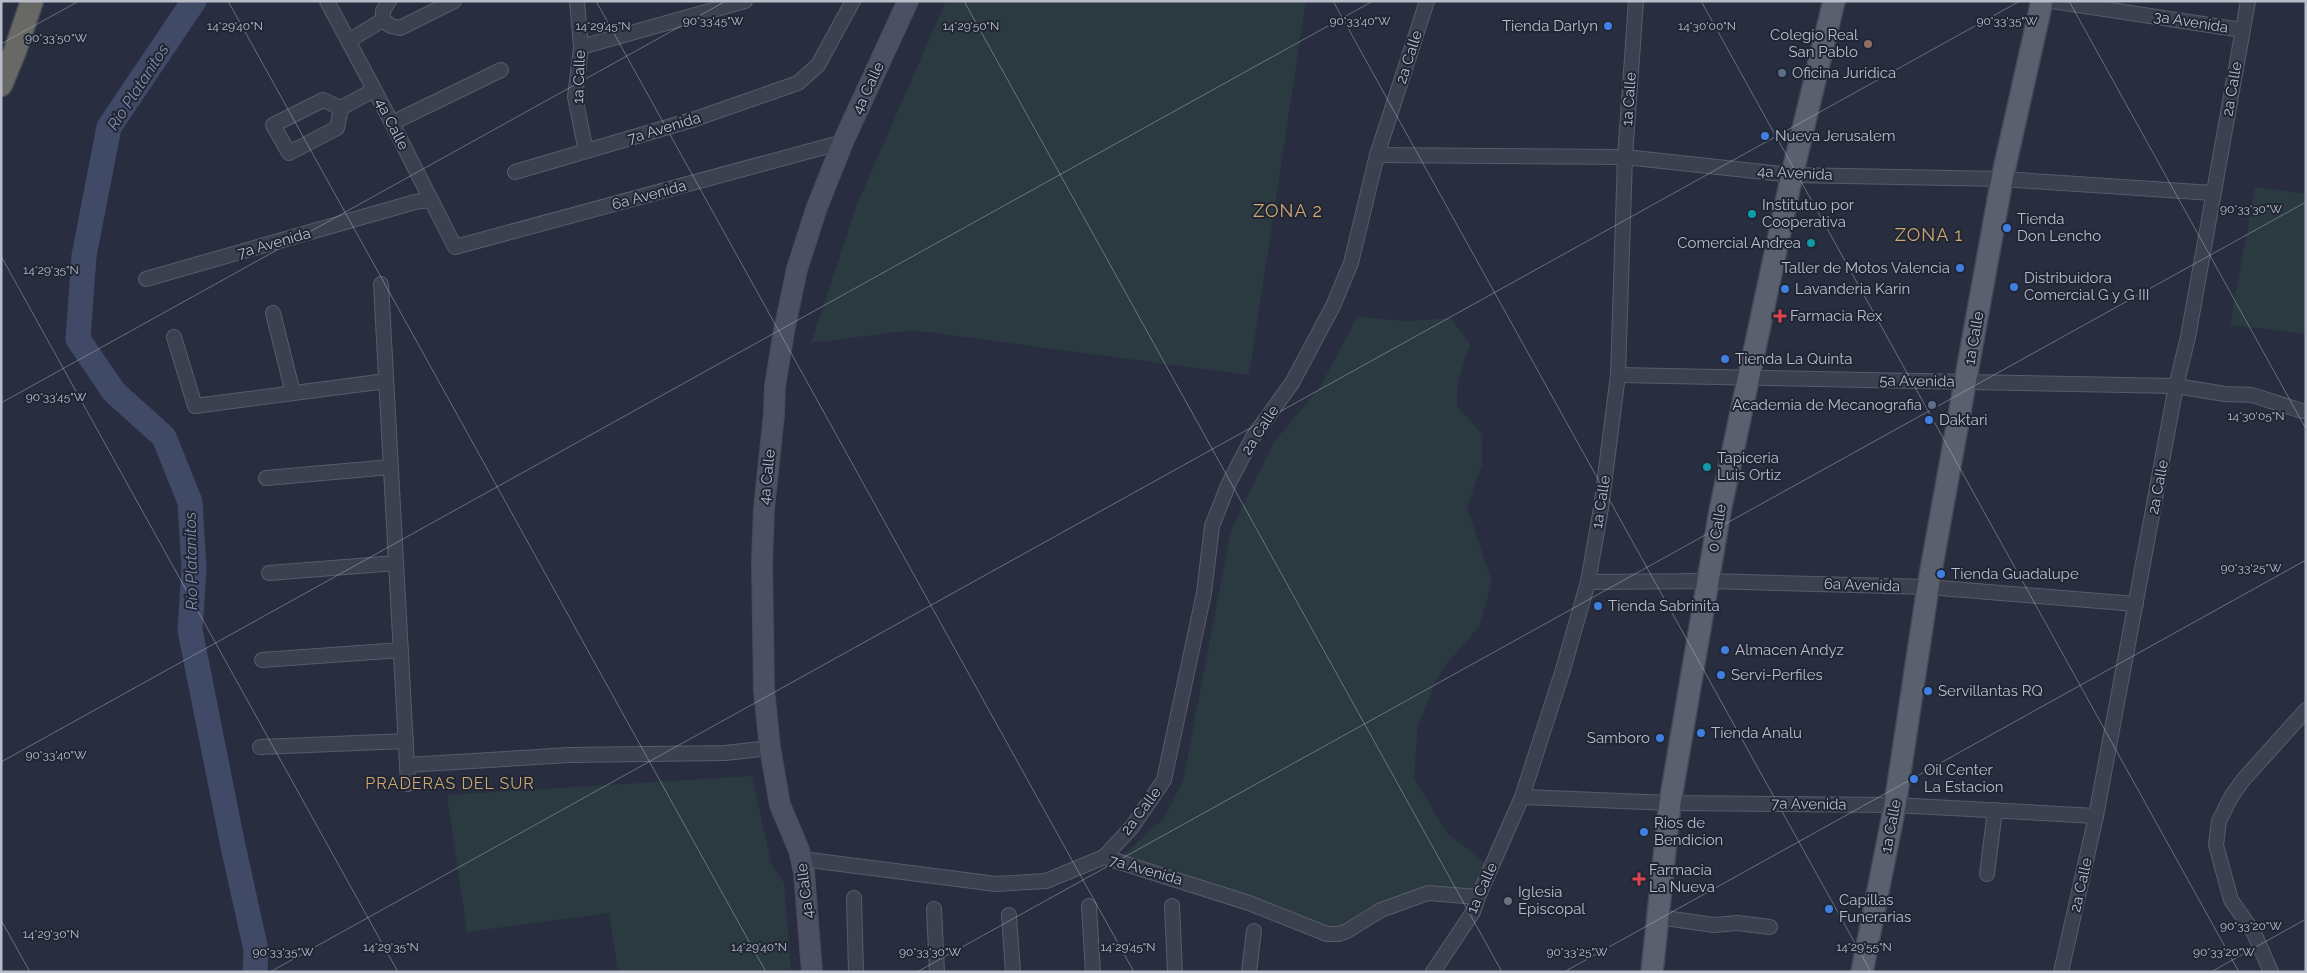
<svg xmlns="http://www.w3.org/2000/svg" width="2307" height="973" font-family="Raleway,sans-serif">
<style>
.green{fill:#2a3a40}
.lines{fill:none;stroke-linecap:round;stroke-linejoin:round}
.river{stroke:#404a67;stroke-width:25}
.minor-casing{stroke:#575c6a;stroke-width:16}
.secondary-casing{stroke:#464a59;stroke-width:22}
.primary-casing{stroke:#464a59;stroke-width:24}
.trunk-casing{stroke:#444957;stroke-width:25}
.minor{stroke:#3c414f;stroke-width:14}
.secondary{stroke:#4b5062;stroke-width:20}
.primary{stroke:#5b606f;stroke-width:21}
.trunk{stroke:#686864;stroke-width:22}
.ticks{fill:none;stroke:#b9bdca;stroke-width:1;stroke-opacity:0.45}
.shop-dot{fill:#3f7fe0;stroke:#212635;stroke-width:2}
.education-dot{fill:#8d6e63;stroke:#212635;stroke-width:2}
.service-dot{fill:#5c6f8a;stroke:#212635;stroke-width:2}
.culture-dot{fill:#0f9aa8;stroke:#212635;stroke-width:2}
.health-dot{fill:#e0444e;stroke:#212635;stroke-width:2}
.worship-dot{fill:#6b7280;stroke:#212635;stroke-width:2}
.labels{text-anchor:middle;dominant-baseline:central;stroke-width:4;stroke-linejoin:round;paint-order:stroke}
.street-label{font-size:15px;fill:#b9bdca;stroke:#212635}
.poi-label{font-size:15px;fill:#b9bdca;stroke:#212635;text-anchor:start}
.water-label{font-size:16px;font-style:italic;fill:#848eae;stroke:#212635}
.neighbourhood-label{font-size:16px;letter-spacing:1px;fill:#cda871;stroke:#212635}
.quarter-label{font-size:18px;letter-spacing:1px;fill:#cda871;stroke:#212635}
.ticks-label{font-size:12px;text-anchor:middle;fill:#b9bdca;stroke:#212635;stroke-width:4;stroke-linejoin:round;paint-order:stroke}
</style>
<rect width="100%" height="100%" fill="#282e3f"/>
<!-- green -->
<g class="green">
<polygon points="946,1 1306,1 1249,375 912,330 811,343 857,204"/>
<polygon points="2255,187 2306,194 2306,334 2230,325"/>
<polygon points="1357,317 1407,321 1451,318 1470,344 1458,381 1457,406 1482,434 1482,465 1467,507 1492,582 1480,625 1441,671 1418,725 1414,778 1447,833 1485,863 1470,894 1429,892 1333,931 1257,899 1158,865 1119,859 1164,818 1183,781 1231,530 1274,442 1320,387"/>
<polygon points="752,776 771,863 784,883 791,972 618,972 609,913 467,932 447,795"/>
</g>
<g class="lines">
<!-- river -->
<polyline class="river" points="194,1 109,127 84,256 78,339 114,392 164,437 190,502 194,568 190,630 233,846 256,950 255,972"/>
<!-- minor casing -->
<g class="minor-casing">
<g id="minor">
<polyline points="327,1 392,123 455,247 843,142"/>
<polyline points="389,1 383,11 383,20 391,26 400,28 454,1"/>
<polyline points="577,1 581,47 575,97 586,151"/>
<polyline points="2052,1 2242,30"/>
<polyline points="348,41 383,20"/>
<polyline points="581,47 745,1"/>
<polygon points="323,100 341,108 337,128 289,153 273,125"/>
<polyline points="341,108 374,90"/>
<polyline points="392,123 501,70"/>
<polyline points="1377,155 1625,157 1792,175 2002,179 2213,193"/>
<polyline points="515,172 695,119 798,83 818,65 853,1"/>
<polyline points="146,279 415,202 430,200"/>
<polyline points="381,284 408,784"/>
<polyline points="273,313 293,393"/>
<polyline points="174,337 195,406 386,381"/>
<polyline points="1618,375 2176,386 2225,394 2252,395 2302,411"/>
<polyline points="266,478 391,467"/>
<polyline points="269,573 396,563"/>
<polyline points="1588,582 1708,581 1928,587 2136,604"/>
<polyline points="262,660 401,650"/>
<polyline points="260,747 406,741"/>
<polyline points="407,765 569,755 725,753 770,748"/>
<polyline points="1522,797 1670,803 1895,805 2096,816"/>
<polyline points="1104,857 1132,827 1164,780 1204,593 1212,526 1229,483 1253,437 1292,383 1333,306 1351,263 1377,155 1427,1"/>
<polyline points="802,859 996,884 1046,881 1104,857 1249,903 1327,934 1339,934 1347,931 1381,910 1428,893 1478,897"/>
<polyline points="1987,874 1995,810"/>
<polyline points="854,898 856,972"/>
<polyline points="1089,906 1093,972"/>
<polyline points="1172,906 1175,972"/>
<polyline points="934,909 937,972"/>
<polyline points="1009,915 1013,972"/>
<polyline points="1658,917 1714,925 1737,923 1770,927"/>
<polyline points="1249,972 1254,931"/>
<polyline points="1433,972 1473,912 1478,897 1522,797 1562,673 1588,582 1601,508 1618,375 1625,157 1636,1"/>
<polyline points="2061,972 2096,816 2176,386 2188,337 2248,1"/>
<polyline points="2271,972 2254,933 2231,900 2216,845 2219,821 2231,797 2243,780 2306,710"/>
</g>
</g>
<!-- secondary casing -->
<g class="secondary-casing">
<polyline id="secondary" points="812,972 804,872 799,850 780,805 770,748 764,690 762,563 764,509 774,414 775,386 784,331 797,269 817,207 843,142 908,1"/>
</g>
<!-- primary casing -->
<g class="primary-casing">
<g id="primary">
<polyline points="1652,972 1670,803 1720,511 1792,175 1834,1"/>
<polyline points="1862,972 1895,805 1928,587 2002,179 2042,1"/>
</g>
</g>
<!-- trunk casing -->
<g class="trunk-casing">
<polyline id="trunk" points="1,85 15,51 32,1"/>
</g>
<!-- minor -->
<use href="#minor" class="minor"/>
<!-- secondary -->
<use href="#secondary" class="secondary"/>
<!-- primary -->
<use href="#primary" class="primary"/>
<!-- trunk -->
<use href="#trunk" class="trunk"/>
</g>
<!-- ticks -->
<path class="ticks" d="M228 1 766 972M596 1 1134 972M964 1 1502 972M1333 1 1871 972M1701 1 2239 972M2069 1 2306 429M1 44 79 1M1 256 398 972M1 403 726 1M1 762 1373 1M1 920 30 972M270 972 2020 1M917 972 2306 202M1564 972 2306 560M2211 972 2306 919"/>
<!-- markers -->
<g class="shop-dot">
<circle cx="1608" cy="26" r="5"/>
<circle cx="1765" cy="136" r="5"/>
<circle cx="2007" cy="228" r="5"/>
<circle cx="1960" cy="268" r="5"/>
<circle cx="2014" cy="287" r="5"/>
<circle cx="1785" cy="289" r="5"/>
<circle cx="1725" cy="359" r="5"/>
<circle cx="1929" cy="420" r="5"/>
<circle cx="1941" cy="574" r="5"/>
<circle cx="1598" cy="606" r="5"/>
<circle cx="1725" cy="650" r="5"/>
<circle cx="1721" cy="675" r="5"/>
<circle cx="1928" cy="691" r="5"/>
<circle cx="1701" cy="733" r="5"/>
<circle cx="1660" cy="738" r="5"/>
<circle cx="1914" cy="779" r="5"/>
<circle cx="1644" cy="832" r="5"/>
<circle cx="1829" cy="909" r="5"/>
</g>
<circle class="education-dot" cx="1868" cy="44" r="5"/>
<g class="service-dot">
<circle cx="1782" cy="73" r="5"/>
<circle cx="1932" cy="405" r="5"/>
</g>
<g class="culture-dot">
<circle cx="1752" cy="214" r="5"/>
<circle cx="1811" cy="243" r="5"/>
<circle cx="1707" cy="467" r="5"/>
</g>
<g class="health-dot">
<path d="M1777.5 308.5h5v5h5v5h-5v5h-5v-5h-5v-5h5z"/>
<path d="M1636.5 871.5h5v5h5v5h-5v5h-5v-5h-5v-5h5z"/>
</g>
<circle class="worship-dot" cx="1508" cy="901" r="5"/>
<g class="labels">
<!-- street labels -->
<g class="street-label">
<text transform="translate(2191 22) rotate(9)">3a Avenida</text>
<text transform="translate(1409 57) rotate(-72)">2a Calle</text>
<text transform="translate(579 77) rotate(-88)">1a Calle</text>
<text transform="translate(868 88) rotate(-65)">4a Calle</text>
<text transform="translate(2232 89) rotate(-80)">2a Calle</text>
<text transform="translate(1629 99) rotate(-86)">1a Calle</text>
<text transform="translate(392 124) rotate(63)">4a Calle</text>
<text transform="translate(664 128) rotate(-17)">7a Avenida</text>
<text transform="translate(1795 173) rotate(3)">4a Avenida</text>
<text transform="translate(649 195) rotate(-15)">6a Avenida</text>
<text transform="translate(274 243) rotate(-16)">7a Avenida</text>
<text transform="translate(1974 338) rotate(-80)">1a Calle</text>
<text transform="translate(1917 381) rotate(1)">5a Avenida</text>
<text transform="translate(1260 430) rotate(-57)">2a Calle</text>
<text transform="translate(767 477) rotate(-84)">4a Calle</text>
<text transform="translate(2158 487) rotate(-79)">2a Calle</text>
<text transform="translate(1601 502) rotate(-81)">1a Calle</text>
<text transform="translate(1717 528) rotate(-80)">0 Calle</text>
<text transform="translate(1862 585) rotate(2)">6a Avenida</text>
<text transform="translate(1809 804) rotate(1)">7a Avenida</text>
<text transform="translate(1141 811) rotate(-53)">2a Calle</text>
<text transform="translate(1891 826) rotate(-79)">1a Calle</text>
<text transform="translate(1146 870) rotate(16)">7a Avenida</text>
<text transform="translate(2081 885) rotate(-77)">2a Calle</text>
<text transform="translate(1482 888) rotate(-66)">1a Calle</text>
<text transform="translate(805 891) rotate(-97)">4a Calle</text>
</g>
<!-- poi labels -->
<g class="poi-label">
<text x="1598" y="26" text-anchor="end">Tienda Darlyn</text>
<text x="1858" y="35" text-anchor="end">Colegio Real<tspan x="1858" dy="17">San Pablo</tspan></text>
<text x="1792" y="73">Oficina Juridica</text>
<text x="1775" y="136">Nueva Jerusalem</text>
<text x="1762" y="205">Institutuo por<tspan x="1762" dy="17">Cooperativa</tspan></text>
<text x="2017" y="219">Tienda<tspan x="2017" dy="17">Don Lencho</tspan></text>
<text x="1801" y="243" text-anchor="end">Comercial Andrea</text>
<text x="1950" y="268" text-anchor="end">Taller de Motos Valencia</text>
<text x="2024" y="278">Distribuidora<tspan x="2024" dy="17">Comercial G y G III</tspan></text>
<text x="1795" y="289">Lavanderia Karin</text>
<text x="1790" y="316">Farmacia Rex</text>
<text x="1735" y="359">Tienda La Quinta</text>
<text x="1922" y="405" text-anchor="end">Academia de Mecanografia</text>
<text x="1939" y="420">Daktari</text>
<text x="1717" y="458">Tapiceria<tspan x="1717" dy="17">Luis Ortiz</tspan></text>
<text x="1951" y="574">Tienda Guadalupe</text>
<text x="1608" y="606">Tienda Sabrinita</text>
<text x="1735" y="650">Almacen Andyz</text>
<text x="1731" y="675">Servi-Perfiles</text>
<text x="1938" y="691">Servillantas RQ</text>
<text x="1711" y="733">Tienda Analu</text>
<text x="1650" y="738" text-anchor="end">Samboro</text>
<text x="1924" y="770">Oil Center<tspan x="1924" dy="17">La Estacion</tspan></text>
<text x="1654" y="823">Rios de<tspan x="1654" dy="17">Bendicion</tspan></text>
<text x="1649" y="870">Farmacia<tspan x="1649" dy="17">La Nueva</tspan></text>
<text x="1518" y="892">Iglesia<tspan x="1518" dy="17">Episcopal</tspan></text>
<text x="1839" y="900">Capillas<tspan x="1839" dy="17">Funerarias</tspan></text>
</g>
<!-- water labels -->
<g class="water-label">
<text transform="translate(138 87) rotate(-57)">Río Platanitos</text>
<text transform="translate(191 561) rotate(-91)">Río Platanitos</text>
</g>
<!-- neighbourhood labels -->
<g class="neighbourhood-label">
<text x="450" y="783">PRADERAS DEL SUR</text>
</g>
<!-- quarter labels -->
<g class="quarter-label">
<text x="1288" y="210">ZONA 2</text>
<text x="1929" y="234">ZONA 1</text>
</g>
</g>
<g class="ticks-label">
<text x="713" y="25">90°33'45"W</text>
<text x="1360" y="25">90°33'40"W</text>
<text x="2007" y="25">90°33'35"W</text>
<text x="235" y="30">14°29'40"N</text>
<text x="603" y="30">14°29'45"N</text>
<text x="971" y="30">14°29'50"N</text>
<text x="1707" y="30">14°30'00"N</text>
<text x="56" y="42">90°33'50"W</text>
<text x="2251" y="213">90°33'30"W</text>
<text x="51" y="274">14°29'35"N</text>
<text x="56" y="401">90°33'45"W</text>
<text x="2256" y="420">14°30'05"N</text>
<text x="2251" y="572">90°33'25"W</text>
<text x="56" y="759">90°33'40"W</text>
<text x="2251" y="930">90°33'20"W</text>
<text x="51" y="938">14°29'30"N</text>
<text x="391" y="951">14°29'35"N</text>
<text x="759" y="951">14°29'40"N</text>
<text x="1128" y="951">14°29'45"N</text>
<text x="1864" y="951">14°29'55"N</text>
<text x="283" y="956">90°33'35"W</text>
<text x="930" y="956">90°33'30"W</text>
<text x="1577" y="956">90°33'25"W</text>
<text x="2224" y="956">90°33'20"W</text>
</g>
<!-- border -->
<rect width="2307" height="973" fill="none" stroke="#b9bdca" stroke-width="5"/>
</svg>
